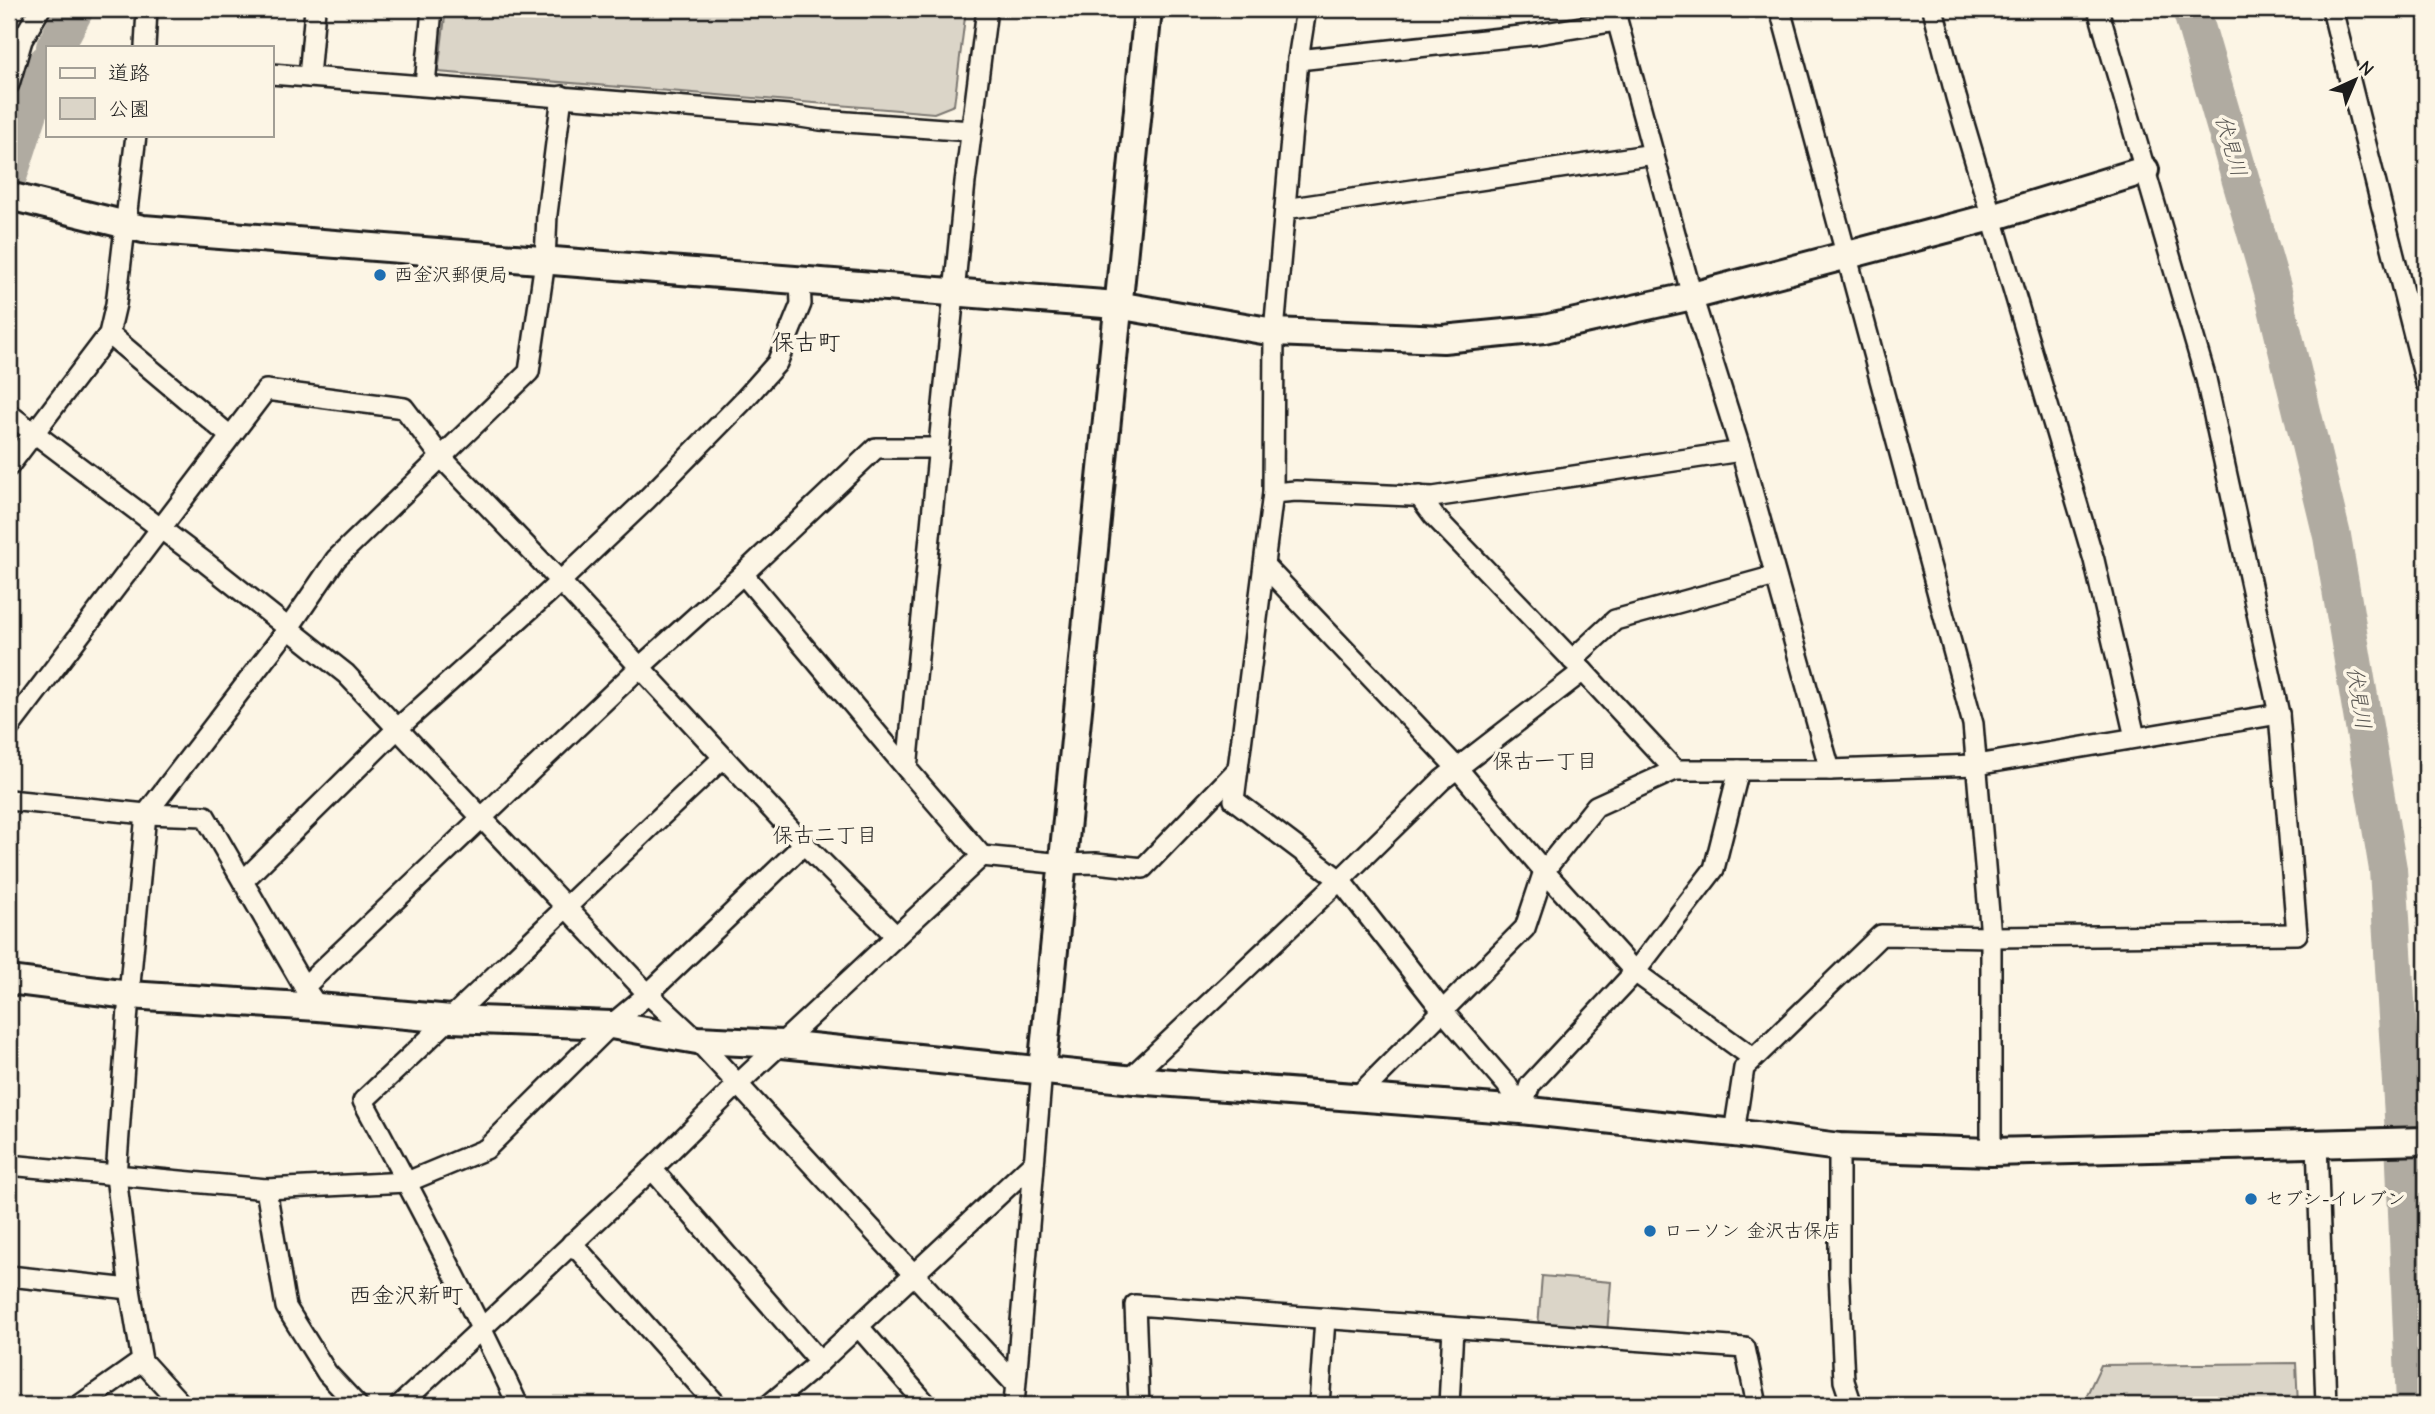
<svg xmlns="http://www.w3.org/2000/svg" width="2435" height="1414" font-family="'Comic Neue','Klee One',sans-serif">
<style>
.green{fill:#dbd5c8;stroke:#7c7872;stroke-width:2}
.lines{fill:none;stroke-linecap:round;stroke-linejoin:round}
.river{stroke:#b0aba1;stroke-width:38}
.street-casing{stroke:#1c1c1c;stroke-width:24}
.secondary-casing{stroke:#1c1c1c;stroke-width:32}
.street{stroke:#fcf5e5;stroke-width:19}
.secondary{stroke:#fcf5e5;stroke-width:26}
.poi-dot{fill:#1f6fb2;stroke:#fcf5e5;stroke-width:2.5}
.labels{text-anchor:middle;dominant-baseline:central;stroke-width:7;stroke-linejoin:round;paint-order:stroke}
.poi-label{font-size:19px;fill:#1c1c1c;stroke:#fcf5e5;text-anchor:start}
.water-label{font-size:21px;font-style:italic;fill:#575551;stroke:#fcf5e5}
.neighbourhood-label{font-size:21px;fill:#1c1c1c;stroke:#fcf5e5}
.quarter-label{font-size:23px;fill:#1c1c1c;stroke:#fcf5e5}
</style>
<rect width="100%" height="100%" fill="#fcf5e5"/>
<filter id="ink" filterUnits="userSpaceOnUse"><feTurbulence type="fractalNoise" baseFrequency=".0143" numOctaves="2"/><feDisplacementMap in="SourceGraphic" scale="14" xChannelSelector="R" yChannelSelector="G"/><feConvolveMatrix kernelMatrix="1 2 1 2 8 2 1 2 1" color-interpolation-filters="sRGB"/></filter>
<g filter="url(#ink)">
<!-- green -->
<g class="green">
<polygon points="446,9 966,9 954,105 934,113 438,72"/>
<polygon points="1542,1276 1611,1282 1607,1333 1538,1327"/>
<polygon points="2296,1363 2298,1405 2082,1405 2101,1365"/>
</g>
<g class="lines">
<!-- river -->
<g class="river">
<polyline points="2191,9 2273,291 2332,536 2388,869 2403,1116 2415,1405"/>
<polyline points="55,47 75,9"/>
<polyline points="9,174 41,75 47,63"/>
</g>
<!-- street casing -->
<g class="street-casing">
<g id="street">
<polyline points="987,9 965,182 907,769 982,856 1063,864 1096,863 1143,868 1238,769"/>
<polyline points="1306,9 1298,60 1274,332 1273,493 1234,800 1340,880 1442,1010 1507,1085 1521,1110"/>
<polyline points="1614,9 1692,296 1741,451 1830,770"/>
<polyline points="1780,9 1973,724 1991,937 1991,1152"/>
<polyline points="1933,9 1956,97 2094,560 2135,737"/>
<polyline points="2332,9 2426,383"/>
<polyline points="145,47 147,9"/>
<polyline points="1298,60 1538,34 1617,21"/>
<polyline points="271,74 788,115 820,120 971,131"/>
<polyline points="309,77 315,9"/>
<polyline points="9,84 22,40 40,9"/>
<polyline points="425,85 432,9"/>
<polyline points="1285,209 1654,154"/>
<polyline points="109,334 230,436"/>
<polyline points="9,414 205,562 346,674 648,994 697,1040 1015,1384"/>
<polyline points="9,466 109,334 116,304 136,135"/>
<polyline points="1273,493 1296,491 1433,497 1741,451"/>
<polyline points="1419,496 1434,516 1583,671"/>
<polyline points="1264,565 1458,769 1544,871 1635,972 1753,1058"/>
<polyline points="743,574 907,769"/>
<polyline points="1572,660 1615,620 1775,576"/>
<polyline points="9,728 266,390 404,408 442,458 560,581 804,844 896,936"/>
<polyline points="9,800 146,814 205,816 304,987"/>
<polyline points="243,881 398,728 547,594 646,500 744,400 777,363 801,304 800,281"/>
<polyline points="318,1007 304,987 639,668 743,574 876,448 939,448"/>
<polyline points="1129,1079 1340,880 1442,780 1583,671 1675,770 1830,770 1976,765 2279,714"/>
<polyline points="1357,1097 1525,928 1544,871 1596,806 1675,770"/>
<polyline points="1521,1110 1530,1085 1635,972 1714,869 1739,770"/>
<polyline points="1734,1133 1744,1068 1881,935 1991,937 2297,934 2279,714 2206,379 2098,9"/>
<polyline points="2317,1143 2326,1405"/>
<polyline points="1839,1147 1839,1274 1844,1381 1852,1405"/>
<polyline points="9,1165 266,1189 286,1307 327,1373 357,1405"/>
<polyline points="652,1169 820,1362"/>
<polyline points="266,1189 407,1182 486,1149 611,1025 648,994 804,844"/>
<polyline points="572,1243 717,1405"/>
<polyline points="9,1276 130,1289"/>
<polyline points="858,1326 927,1405"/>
<polyline points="142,1361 182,1405"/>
<polyline points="80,1405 142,1361 130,1289 116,1176 129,995 146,814 288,629 336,559 529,372 545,261 547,214 562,96"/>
<polyline points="400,1405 652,1169 737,1085 982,856"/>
<path d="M518 1405C470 1302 417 1201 363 1101 484 988 602 871 723 758"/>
<polyline points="769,1405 820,1362 1034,1162"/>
<polyline points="1014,1405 1042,1070"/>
<polyline points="1139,1405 1135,1305 1745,1348 1757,1405"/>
<polyline points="1319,1405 1325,1319"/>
<polyline points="1449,1405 1453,1328"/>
</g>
</g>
<!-- secondary casing -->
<g class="secondary-casing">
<g id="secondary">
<polyline points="9,196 143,229 1117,305 1274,332 1443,339 1544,329 1692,296 1992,217 2145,170"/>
<polyline points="9,980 129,995 318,1007 451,1019 611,1025 697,1040 782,1044 1134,1080 1521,1110 1734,1133 1839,1147 1991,1152 2426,1141"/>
<polyline points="1042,1070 1148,9"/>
</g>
</g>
<!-- street -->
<use href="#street" class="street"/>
<!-- secondary -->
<use href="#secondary" class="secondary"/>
</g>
</g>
<!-- markers -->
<g class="poi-dot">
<circle cx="380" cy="275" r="7"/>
<circle cx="2251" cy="1199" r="7"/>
<circle cx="1650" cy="1231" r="7"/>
</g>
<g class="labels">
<!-- poi labels -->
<g class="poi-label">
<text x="394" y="275">西金沢郵便局</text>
<text x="2265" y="1199">セブン-イレブン</text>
<text x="1664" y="1231">ローソン 金沢古保店</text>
</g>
<!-- water labels -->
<g class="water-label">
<text transform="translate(2231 146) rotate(74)">伏見川</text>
<text transform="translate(2359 698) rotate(81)">伏見川</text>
</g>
<!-- neighbourhood labels -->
<g class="neighbourhood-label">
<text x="1545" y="761">保古一丁目</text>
<text x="825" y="835">保古二丁目</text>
</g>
<!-- quarter labels -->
<g class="quarter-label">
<text x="806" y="342">保古町</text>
<text x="406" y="1295">西金沢新町</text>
</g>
</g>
<!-- margin -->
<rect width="2435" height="1414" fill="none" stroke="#fcf5e5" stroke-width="35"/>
<rect x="18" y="18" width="2400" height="1379" fill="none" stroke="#1c1c1c" stroke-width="2.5" filter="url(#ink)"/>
<!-- legend -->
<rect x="46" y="46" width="228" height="91" fill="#fcf5e5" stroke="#a29e95" stroke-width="2"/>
<rect x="60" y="68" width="35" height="10" fill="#fcf5e5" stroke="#a29e95" stroke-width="2"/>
<text x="108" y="80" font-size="21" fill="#1c1c1c">道路</text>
<rect x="60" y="98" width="35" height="21" fill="#dbd5c8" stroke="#a29e95" stroke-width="2"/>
<text x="108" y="116" font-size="21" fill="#1c1c1c">公園</text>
<!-- north arrow -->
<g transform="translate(2355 80) rotate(44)" stroke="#fcf5e5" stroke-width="5" paint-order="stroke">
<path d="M0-5L12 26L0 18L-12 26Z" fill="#1c1c1c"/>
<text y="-10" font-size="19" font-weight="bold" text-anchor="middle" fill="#1c1c1c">N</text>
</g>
</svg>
